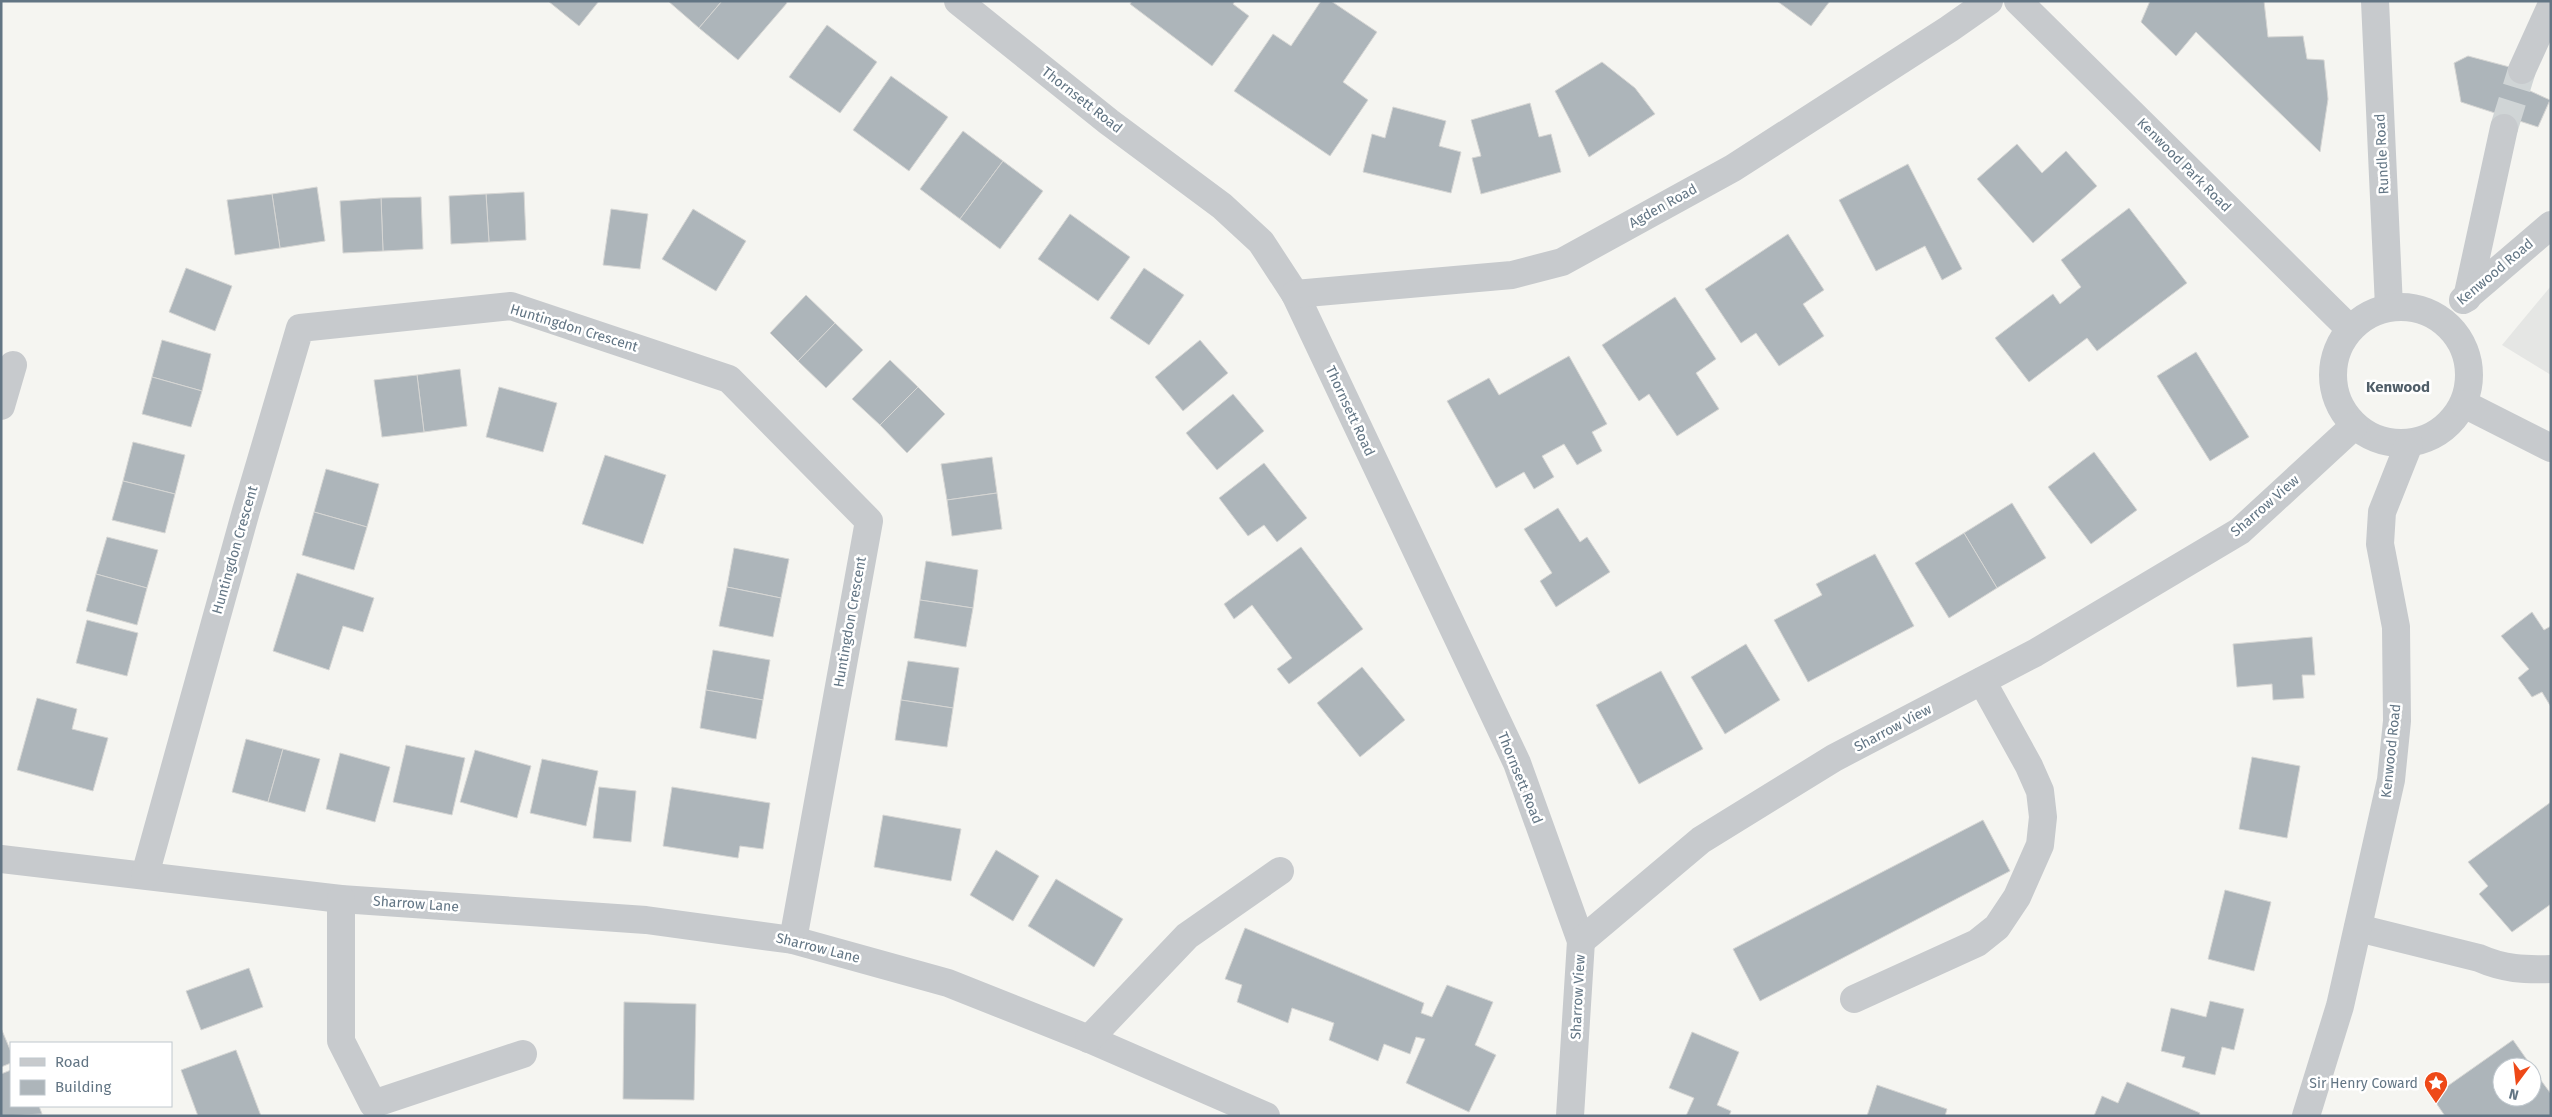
<svg xmlns="http://www.w3.org/2000/svg" width="2552" height="1117" font-family="'Fira Sans',sans-serif">
<style>
.built{fill:#e5e6e4}
.building{fill:#adb5ba;stroke:#d6d6d4}
.lines{fill:none;stroke-linecap:round;stroke-linejoin:round}
.minor-tunnel{stroke:#d0d5d6;stroke-width:28;stroke-dasharray:28 14;stroke-linecap:butt}
.minor{stroke:#c7cacd;stroke-width:28}
.labels{text-anchor:middle;dominant-baseline:central;stroke-width:5;stroke-linejoin:round;paint-order:stroke}
.street-label{font-size:14px;fill:#627584;stroke:#fff}
.poi-label{font-size:14px;fill:#627584;stroke:#fff;text-anchor:end}
.neighbourhood-label{font-size:15px;font-weight:bold;fill:#505e68;stroke:#fff}
</style>
<rect width="100%" height="100%" fill="#f5f5f1"/>
<!-- built -->
<polygon class="built" points="2551,286 2551,375 2502,345"/>
<!-- building -->
<g class="building">
<polygon points="548,1 599,1 579,26"/>
<polygon points="668,1 722,1 699,28"/>
<polygon points="722,1 786,1 787,3 738,60 699,28"/>
<polygon points="1132,1 1235,1 1233,4 1249,16 1212,66 1130,4"/>
<polygon points="1321,1 1331,1 1377,32 1343,82 1368,100 1330,156 1234,91 1273,34 1291,46"/>
<polygon points="1777,1 1830,1 1811,26"/>
<polygon points="2150,1 2264,1 2268,37 2303,36 2307,59 2324,60 2328,99 2320,152 2196,32 2176,56 2141,22"/>
<polygon points="827,25 877,62 840,113 789,77"/>
<polygon points="2468,56 2517,69 2517,85 2550,100 2538,127 2461,102 2454,63"/>
<polygon points="1602,62 1635,88 1655,114 1589,157 1555,91"/>
<polygon points="891,76 948,117 909,171 853,130"/>
<polygon points="1530,103 1539,137 1551,134 1561,172 1481,194 1472,158 1481,156 1471,120"/>
<polygon points="1393,107 1446,121 1439,146 1461,152 1451,193 1363,172 1372,134 1385,138"/>
<polygon points="963,131 1003,161 960,219 920,189"/>
<polygon points="2017,144 2042,173 2066,151 2097,186 2033,243 1977,179"/>
<polygon points="1003,161 1043,191 1000,249 960,219"/>
<polygon points="1908,164 1962,269 1942,280 1925,246 1876,271 1839,200"/>
<polygon points="317,187 325,241 280,248 272,194"/>
<polygon points="524,192 526,240 489,242 486,194"/>
<polygon points="272,194 280,248 235,255 227,200"/>
<polygon points="486,194 489,242 451,244 449,196"/>
<polygon points="421,197 423,249 383,251 381,198"/>
<polygon points="381,198 383,251 343,253 340,201"/>
<polygon points="2129,208 2187,283 2097,351 2087,338 2029,382 1995,338 2053,294 2060,304 2081,287 2061,260"/>
<polygon points="611,209 648,214 640,269 603,265"/>
<polygon points="693,209 746,241 716,291 662,259"/>
<polygon points="1070,214 1130,257 1098,301 1038,259"/>
<polygon points="1788,234 1824,290 1803,304 1824,336 1779,366 1756,333 1741,343 1705,289"/>
<polygon points="186,268 232,286 215,331 169,312"/>
<polygon points="1144,268 1184,295 1149,345 1110,318"/>
<polygon points="806,295 835,323 798,361 770,333"/>
<polygon points="1675,297 1716,359 1696,373 1719,409 1677,436 1649,394 1639,401 1602,345"/>
<polygon points="835,323 863,350 826,388 798,361"/>
<polygon points="162,340 211,354 202,391 152,377"/>
<polygon points="1200,340 1228,373 1183,411 1155,377"/>
<polygon points="2196,352 2249,437 2210,461 2157,376"/>
<polygon points="1569,356 1607,424 1592,432 1602,451 1577,465 1564,444 1542,456 1554,477 1534,489 1524,472 1496,488 1447,401 1489,378 1499,395"/>
<polygon points="890,360 918,387 880,425 852,399"/>
<polygon points="460,369 467,426 424,432 417,375"/>
<polygon points="417,375 424,432 382,437 374,380"/>
<polygon points="152,377 202,391 191,427 142,414"/>
<polygon points="499,387 557,403 543,452 486,437"/>
<polygon points="918,387 945,414 907,453 880,425"/>
<polygon points="1233,394 1264,431 1217,470 1186,433"/>
<polygon points="133,442 185,455 175,494 123,481"/>
<polygon points="2094,452 2137,510 2091,544 2048,487"/>
<polygon points="605,455 666,475 643,544 582,524"/>
<polygon points="992,457 997,493 947,500 941,464"/>
<polygon points="1264,463 1307,518 1277,542 1264,525 1248,536 1219,498"/>
<polygon points="326,469 379,484 367,527 314,512"/>
<polygon points="123,481 175,494 165,533 112,520"/>
<polygon points="997,493 1002,529 952,536 947,500"/>
<polygon points="2012,503 2046,558 1997,588 1964,533"/>
<polygon points="1558,508 1580,542 1587,537 1610,572 1556,607 1540,581 1552,573 1524,529"/>
<polygon points="314,512 367,527 354,570 302,555"/>
<polygon points="1964,533 1997,588 1949,618 1915,563"/>
<polygon points="107,537 158,550 147,588 96,574"/>
<polygon points="1301,547 1363,629 1289,684 1277,669 1292,658 1252,605 1234,619 1224,604"/>
<polygon points="734,548 789,559 781,598 727,587"/>
<polygon points="1875,554 1914,626 1808,682 1774,620 1822,595 1816,584"/>
<polygon points="926,561 978,570 973,608 920,600"/>
<polygon points="297,573 374,598 363,632 343,626 329,670 273,651"/>
<polygon points="96,574 147,588 137,625 86,611"/>
<polygon points="727,587 781,598 773,637 719,626"/>
<polygon points="920,600 973,608 966,647 914,638"/>
<polygon points="2532,612 2544,630 2551,626 2551,707 2542,692 2532,697 2518,678 2529,669 2501,636"/>
<polygon points="87,620 138,633 127,676 76,663"/>
<polygon points="2312,637 2315,675 2302,675 2304,698 2273,700 2272,684 2237,687 2233,644"/>
<polygon points="1746,644 1780,700 1725,734 1691,677"/>
<polygon points="713,650 770,660 763,700 706,690"/>
<polygon points="908,661 959,668 953,708 901,700"/>
<polygon points="1362,667 1405,720 1360,757 1317,703"/>
<polygon points="1661,671 1703,749 1639,784 1596,705"/>
<polygon points="706,690 763,700 756,739 700,728"/>
<polygon points="37,698 77,709 72,729 108,738 93,791 17,770"/>
<polygon points="901,700 953,708 947,747 895,740"/>
<polygon points="246,739 283,749 268,802 232,792"/>
<polygon points="406,745 465,758 452,815 393,802"/>
<polygon points="283,749 320,759 305,812 268,802"/>
<polygon points="475,750 531,766 517,818 460,802"/>
<polygon points="340,753 390,767 375,822 326,809"/>
<polygon points="2252,757 2300,766 2287,838 2239,829"/>
<polygon points="542,759 598,771 586,826 530,813"/>
<polygon points="599,787 636,791 631,842 593,838"/>
<polygon points="672,787 770,803 763,849 740,846 738,858 663,846"/>
<polygon points="2551,802 2551,904 2512,932 2479,894 2488,886 2468,862"/>
<polygon points="883,815 961,829 951,881 874,867"/>
<polygon points="1983,820 2010,871 1760,1001 1733,949"/>
<polygon points="996,850 1039,876 1013,921 970,895"/>
<polygon points="1056,879 1123,919 1094,967 1028,926"/>
<polygon points="2225,890 2271,902 2254,971 2208,959"/>
<polygon points="1245,928 1424,1003 1421,1013 1432,1017 1447,985 1493,1002 1475,1045 1496,1055 1469,1112 1406,1083 1425,1039 1416,1037 1410,1054 1384,1044 1378,1061 1329,1040 1334,1023 1292,1008 1288,1023 1237,1002 1242,985 1225,979"/>
<polygon points="249,968 263,1007 201,1030 186,991"/>
<polygon points="2210,1001 2244,1009 2234,1050 2222,1047 2215,1075 2182,1067 2185,1057 2161,1051 2171,1008 2206,1017"/>
<polygon points="624,1002 696,1004 694,1100 623,1099"/>
<polygon points="1,1028 11,1052 11,1063 1,1067"/>
<polygon points="1692,1032 1739,1052 1717,1105 1731,1111 1729,1116 1686,1116 1694,1098 1669,1088"/>
<polygon points="2513,1040 2532,1067 2502,1067 2502,1097 2532,1097 2532,1068 2551,1094 2551,1116 2445,1116 2432,1097"/>
<polygon points="236,1050 261,1116 198,1116 181,1070"/>
<polygon points="11,1070 11,1106 39,1106 42,1114 1,1116 1,1074"/>
<polygon points="2127,1082 2200,1113 2199,1116 2094,1116 2102,1096 2118,1103"/>
<polygon points="1877,1085 1947,1109 1945,1116 1867,1116"/>
</g>
<g class="lines">
<!-- minor-tunnel -->
<polyline class="minor-tunnel" points="2504,128 2522,70"/>
<!-- minor -->
<g class="minor">
<polyline points="958,1 1109,122 1222,206 1261,242 1295,294 1517,763 1581,941 1570,1116"/>
<polyline points="2018,1 2350,329"/>
<polyline points="2375,1 2389,307"/>
<polyline points="2522,70 2551,6"/>
<polyline points="1295,294 1512,275 1562,262 1733,168 1949,29 1989,1"/>
<polyline points="2467,298 2504,128"/>
<polyline points="2463,300 2551,225"/>
<circle cx="2401" cy="375" r="68"/>
<polyline points="2464,404 2551,448"/>
<polyline points="1,406 13,365"/>
<polyline points="1,859 341,899 646,920 793,940 948,983 1089,1039 1266,1116"/>
<polyline points="145,875 246,511 300,328 511,306 729,379 869,521 793,940"/>
<polyline points="341,899 341,1041 373,1104 523,1054"/>
<path d="M2358 928 2479 958C2504 969 2524 970 2551 969"/>
<polyline points="1581,941 1701,840 1834,758 2035,653 2240,531 2354,426"/>
<polyline points="1854,999 1977,943 1997,927 2017,897 2040,845 2043,817 2040,791 2029,766 1982,681"/>
<polyline points="1089,1039 1187,936 1280,871"/>
<polyline points="2306,1116 2340,1006 2391,780 2397,721 2396,627 2380,544 2382,512 2409,444"/>
</g>
</g>
<!-- icons -->
<defs>
<g id="sight-pin" transform="scale(1.25)"><path d="M0 17L-7.5 6A9.5 9.5 0 1 1 7.5 6Z" fill="#ee4918" stroke="#fff"/><path d="M0-6L1.8-2.2L6-1.7L2.9 1.2L3.7 5.4L0 3.3L-3.7 5.4L-2.9 1.2L-6-1.7L-1.8-2.2Z" fill="#fff"/></g>
</defs>
<g fill-rule="evenodd">
<use href="#sight-pin" x="2436" y="1083"/>
</g>
<g class="labels">
<!-- street labels -->
<g class="street-label">
<text transform="translate(1082 100) rotate(38)">Thornsett Road</text>
<text transform="translate(2382 154) rotate(-93)">Rundle Road</text>
<text transform="translate(2184 165) rotate(45)">Kenwood Park Road</text>
<text transform="translate(1663 206) rotate(-29)">Agden Road</text>
<text transform="translate(2495 272) rotate(-40)">Kenwood Road</text>
<text transform="translate(574 328) rotate(17)">Huntingdon Crescent</text>
<text transform="translate(1350 411) rotate(65)">Thornsett Road</text>
<text transform="translate(2265 506) rotate(-41)">Sharrow View</text>
<text transform="translate(235 550) rotate(-74)">Huntingdon Crescent</text>
<text transform="translate(850 622) rotate(-80)">Huntingdon Crescent</text>
<text transform="translate(1893 728) rotate(-28)">Sharrow View</text>
<text transform="translate(2391 751) rotate(-84)">Kenwood Road</text>
<text transform="translate(1520 778) rotate(68)">Thornsett Road</text>
<text transform="translate(416 904) rotate(4)">Sharrow Lane</text>
<text transform="translate(818 948) rotate(14)">Sharrow Lane</text>
<text transform="translate(1578 997) rotate(-87)">Sharrow View</text>
</g>
<!-- poi labels -->
<g class="poi-label">
<text x="2418" y="1083">Sir Henry Coward</text>
</g>
<!-- neighbourhood labels -->
<g class="neighbourhood-label">
<text x="2398" y="387">Kenwood</text>
</g>
</g>
<!-- border -->
<rect width="2552" height="1117" fill="none" stroke="#627584" stroke-width="5"/>
<!-- legend -->
<rect x="10" y="1042" width="162" height="65" fill="#ffffff" stroke="#c0c8ce"/>
<rect x="20" y="1058" width="25" height="8" fill="#c7cacd" stroke="#c0c8ce"/>
<text x="55" y="1067" font-size="15" fill="#627584">Road</text>
<rect x="20" y="1080" width="25" height="15" fill="#adb5ba" stroke="#c0c8ce"/>
<text x="55" y="1092" font-size="15" fill="#627584">Building</text>
<!-- north arrow -->
<g transform="translate(2517 1082) rotate(195)"><circle r="24" fill="#ffffff" stroke="#c0c8ce"/>
<path d="M0-4L9 19L0 12L-9 19Z" fill="#ee4918"/>
<text y="-8" font-size="14" font-weight="bold" text-anchor="middle" fill="#627584">N</text>
</g>
</svg>
